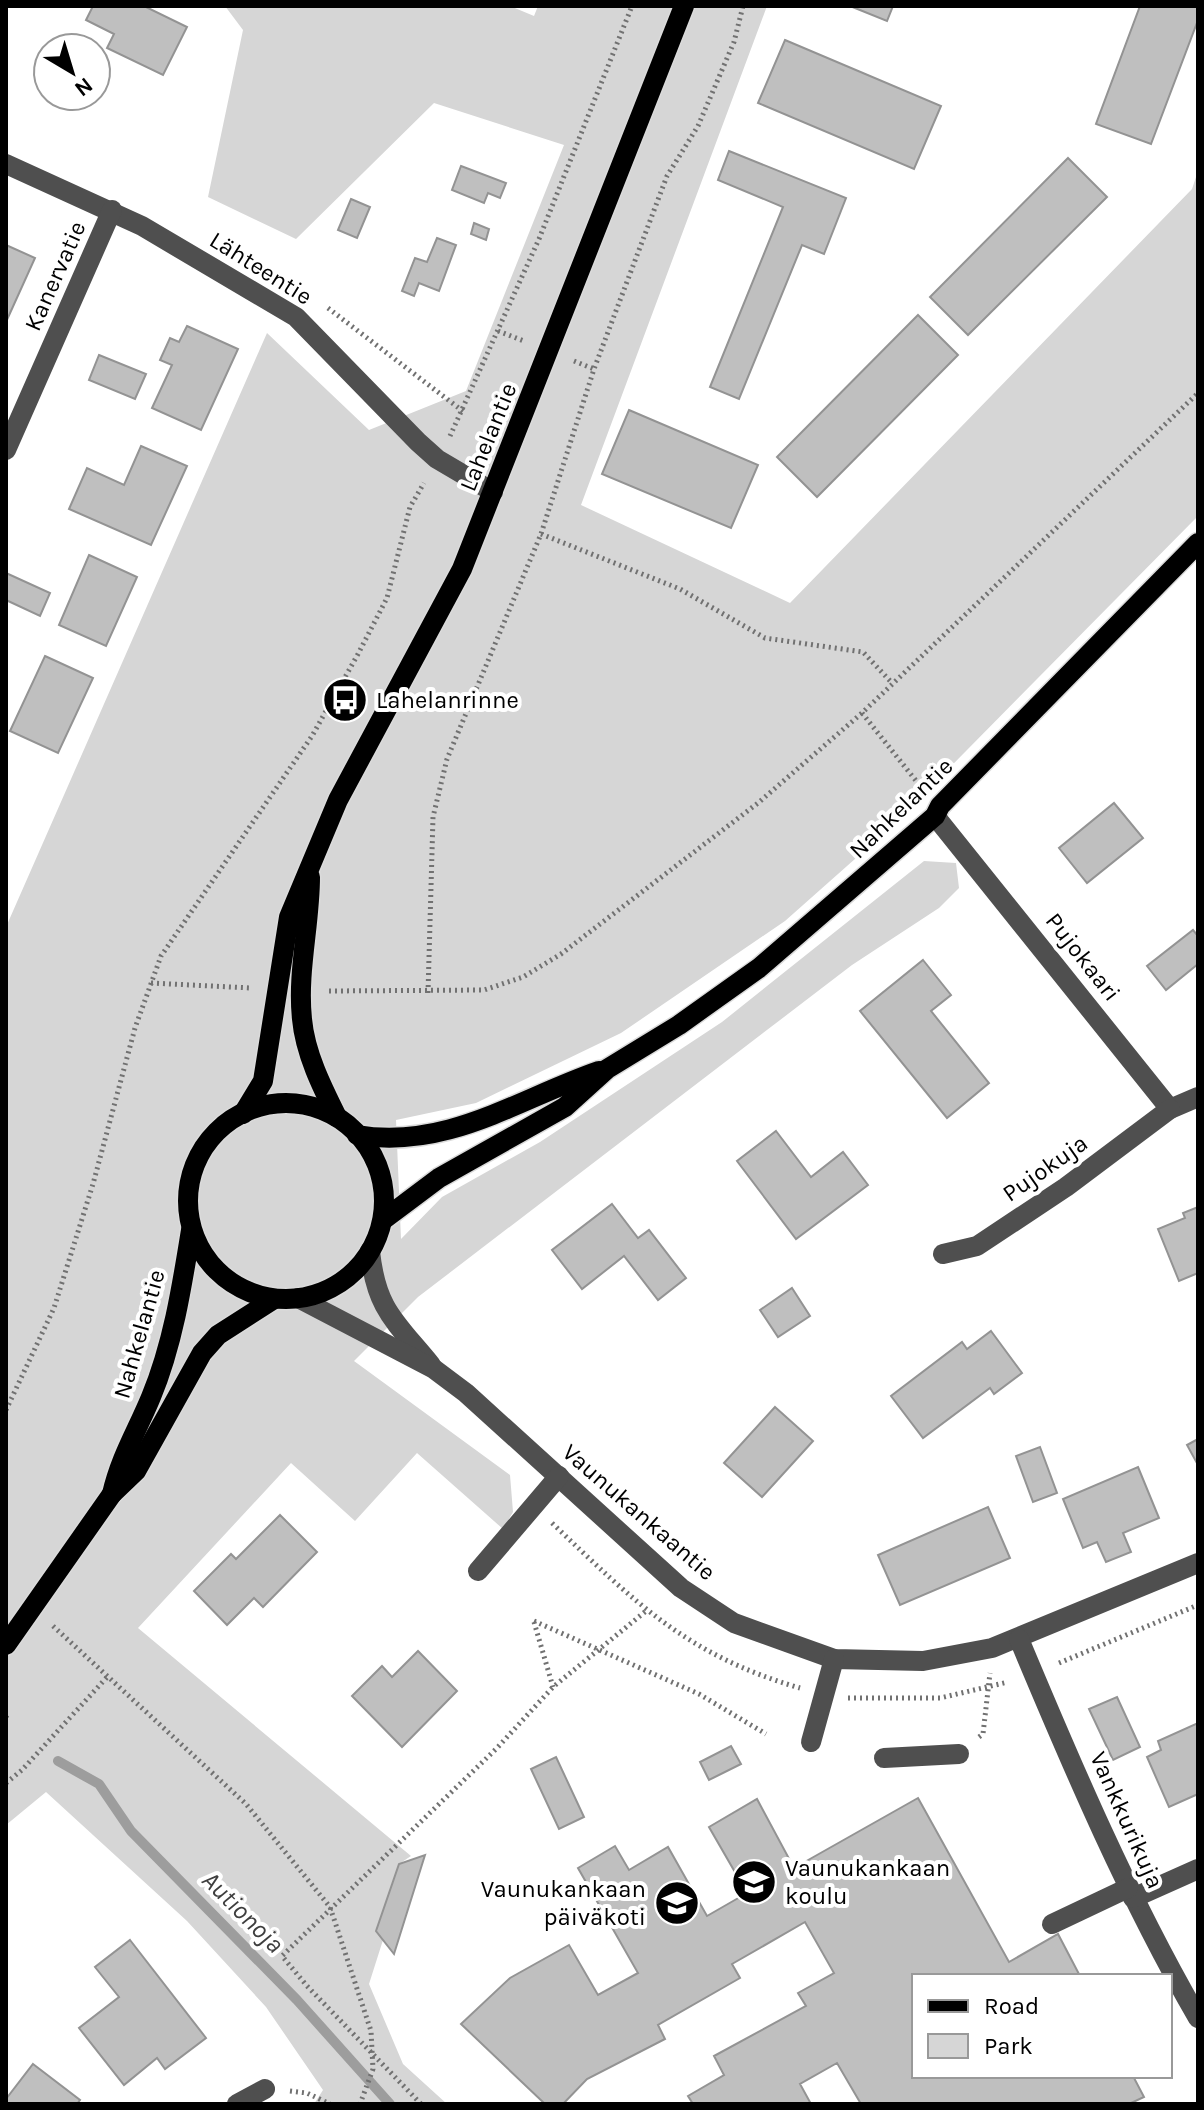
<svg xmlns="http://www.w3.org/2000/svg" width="1204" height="2110" font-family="Karla,sans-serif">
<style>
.green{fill:#d6d6d6}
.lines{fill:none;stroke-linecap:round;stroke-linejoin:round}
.stream{stroke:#9d9d9d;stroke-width:10}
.building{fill:#bfbfbf;stroke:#939393;stroke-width:2}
.major-casing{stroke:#dbdbdb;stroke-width:23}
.path{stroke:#717171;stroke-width:5;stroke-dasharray:2 4;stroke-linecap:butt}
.minor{stroke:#4f4f4f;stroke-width:20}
.major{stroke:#000;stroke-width:20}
.labels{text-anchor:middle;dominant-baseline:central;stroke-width:8;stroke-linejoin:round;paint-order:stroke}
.street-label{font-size:24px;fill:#000;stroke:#fff}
.poi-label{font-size:24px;fill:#000;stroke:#fff;text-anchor:start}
.water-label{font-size:26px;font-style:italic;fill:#3e3e3e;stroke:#fff}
</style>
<rect width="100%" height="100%" fill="#fff"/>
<!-- green -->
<polygon class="green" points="225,6 510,6 534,16 538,6 767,6 581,505 790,603 1192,189 1198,171 1198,516 891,827 785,921 621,1033 476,1103 396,1120 401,1239 442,1197 540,1142 722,1022 924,861 956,863 959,888 939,908 852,965 418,1297 354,1361 510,1475 513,1512 503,1529 417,1453 355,1521 291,1463 138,1628 411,1856 399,1864 376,1930 383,1940 369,1984 403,2064 447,2104 314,2104 323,2090 266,2007 187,1921 46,1792 6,1825 6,927 267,333 369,430 466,391 564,145 434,103 296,239 208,197 243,30"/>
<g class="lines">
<!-- stream -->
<polyline class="stream" points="58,1761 99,1784 131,1831 297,2000 390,2104"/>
</g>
<!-- building -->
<g class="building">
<polygon points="93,6 144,6 187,27 163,75 107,48 114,34 86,20"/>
<polygon points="850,6 893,6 887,21"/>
<polygon points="1140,6 1198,6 1198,20 1151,144 1096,124"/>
<polygon points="785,40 941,106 914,169 758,103"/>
<polygon points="729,151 846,198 824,254 802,245 739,399 710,387 783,207 718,180"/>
<polygon points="1068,158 1107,197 968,335 930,297"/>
<polygon points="461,166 506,183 500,198 488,193 484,203 452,190"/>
<polygon points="351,199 370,207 357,238 338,230"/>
<polygon points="474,223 489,229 486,240 471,234"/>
<polygon points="437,238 456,245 439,291 419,283 414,296 402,291 415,258 427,262"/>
<polygon points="6,245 35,258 6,322"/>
<polygon points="918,315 958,355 817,497 777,457"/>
<polygon points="187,326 238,349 201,430 152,408 172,365 160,360 170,338 179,342"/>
<polygon points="99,355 146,374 135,399 89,380"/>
<polygon points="629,410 758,465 731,528 602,474"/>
<polygon points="141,446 187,466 151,545 69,509 87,468 124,485"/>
<polygon points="89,555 137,577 106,646 59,625"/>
<polygon points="6,573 50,593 40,616 6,600"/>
<polygon points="45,656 93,678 58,753 10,731"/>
<polygon points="1114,803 1143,838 1087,883 1059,848"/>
<polygon points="1193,930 1198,936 1198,964 1166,990 1147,966"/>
<polygon points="923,960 951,995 931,1011 989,1083 947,1118 860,1011"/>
<polygon points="776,1131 811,1177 843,1152 868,1185 796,1239 737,1161"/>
<polygon points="612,1204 638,1238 649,1230 686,1278 658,1300 624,1256 582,1289 552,1250"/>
<polygon points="1198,1207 1198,1273 1179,1281 1158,1229 1185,1218 1183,1213"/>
<polygon points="792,1288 810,1316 778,1337 760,1310"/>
<polygon points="991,1331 1022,1373 994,1394 990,1388 923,1438 891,1396 962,1342 967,1349"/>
<polygon points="775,1407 813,1441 762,1497 724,1463"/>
<polygon points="1198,1439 1198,1465 1187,1445"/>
<polygon points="1040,1447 1057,1493 1033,1502 1016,1456"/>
<polygon points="1138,1467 1159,1518 1123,1533 1131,1552 1106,1562 1097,1542 1083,1548 1063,1499"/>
<polygon points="988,1507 1010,1558 900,1605 878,1555"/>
<polygon points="280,1515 317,1552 263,1607 254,1598 227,1625 194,1591 231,1554 236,1559"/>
<polygon points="418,1651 457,1691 402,1747 352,1696 382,1666 392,1677"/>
<polygon points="1117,1697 1140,1747 1113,1760 1089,1709"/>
<polygon points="1198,1723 1198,1794 1169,1807 1147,1757 1161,1750 1158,1741"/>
<polygon points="731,1746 741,1764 709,1780 700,1762"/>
<polygon points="556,1757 584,1817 559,1829 531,1769"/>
<polygon points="918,1798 1009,1962 1058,1934 1080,1976 914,1976 914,2076 1133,2076 1144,2097 1129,2104 861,2104 837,2063 800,2084 811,2104 693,2104 688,2096 724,2075 714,2056 806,2006 798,1993 834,1973 805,1922 732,1964 740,1978 658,2025 665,2039 587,2079 563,2104 545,2104 461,2024 510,1978 569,1945 598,1995 638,1973 578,1868 615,1846 629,1870 668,1847 707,1916 747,1893 709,1827 757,1799 794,1868"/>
<polygon points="425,1855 394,1954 376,1931 399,1864"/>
<polygon points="130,1940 206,2038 165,2069 157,2058 124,2085 79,2028 119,1997 95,1967"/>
<polygon points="33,2064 80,2100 77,2104 6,2104 6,2099"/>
</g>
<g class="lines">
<!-- major casing -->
<g class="major-casing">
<g id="major">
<path d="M310 877C310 924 297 972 302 1019 305 1053 322 1087 337 1117"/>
<circle cx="286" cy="1201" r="98"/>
<polyline points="243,1114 263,1081 289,917 338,800 462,569 684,6"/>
<path d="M357 1135C447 1150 518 1099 599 1071"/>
<polyline points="383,1220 439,1178 565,1107 607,1069 679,1025 759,968 935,816 940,806 1198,543"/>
<path d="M112 1494C120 1458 137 1431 151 1397 173 1344 182 1286 191 1230"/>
<polyline points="6,1645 112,1494 136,1471 202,1353 218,1335 274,1299"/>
</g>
</g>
<!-- path -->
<g class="path">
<polyline points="328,308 464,412"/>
<polyline points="498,331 524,341"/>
<polyline points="574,361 594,369"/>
<polyline points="450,436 539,239 632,6"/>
<polyline points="541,534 680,589 765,638 863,652 892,683"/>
<polyline points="862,713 921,787"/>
<polyline points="151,983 251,988"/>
<polyline points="329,991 484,990 523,977 561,954 758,803 862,713 1198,393"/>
<polyline points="428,993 433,817 447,759 541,534 594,369 667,176 698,126 734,42 743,6"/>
<polyline points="6,1410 54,1308 93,1184 135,1028 161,956 312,736 358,654 387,598 410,507 424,483"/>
<path d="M552 1523C635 1602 686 1655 800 1688"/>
<polyline points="534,1621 699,1694 766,1734"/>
<polyline points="534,1622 553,1687"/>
<polyline points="53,1626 246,1804 330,1907 371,2031 373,2069 360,2104"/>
<polyline points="1059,1663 1198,1605"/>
<polyline points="848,1698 940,1698 1008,1682"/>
<polyline points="6,1717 7,1715"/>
<polyline points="979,1737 983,1734 990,1673"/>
<polyline points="6,1783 22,1770 109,1675"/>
<polyline points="290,2091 307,2093 330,2104"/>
<polyline points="421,2104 307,1986 282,1956 497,1748 553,1687 646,1611"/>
</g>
<!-- minor -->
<g class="minor">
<polyline points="6,164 142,226 296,317 418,442 437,459 493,492"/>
<polyline points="6,450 112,210"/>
<polyline points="935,816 1170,1109 1198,1097"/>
<path d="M370 1251C376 1310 396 1322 431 1365"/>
<polyline points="943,1254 977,1246 1066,1187 1170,1109"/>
<polyline points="298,1298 434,1369 466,1393 681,1588 734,1623 834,1659 923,1661 992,1648 1198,1563"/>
<polyline points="478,1571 559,1476"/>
<path d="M1019 1639C1073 1768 1128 1897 1198 2018"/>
<polyline points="811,1742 834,1659"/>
<polyline points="884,1758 959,1754"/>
<polyline points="1133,1898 1198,1869"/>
<polyline points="1052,1924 1128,1888"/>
<polyline points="237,2104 265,2089"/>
</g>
<!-- major -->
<use href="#major" class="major"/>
</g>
<!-- icons -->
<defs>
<g id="bus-disc" transform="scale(2.3)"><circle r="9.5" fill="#000" stroke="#fff"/><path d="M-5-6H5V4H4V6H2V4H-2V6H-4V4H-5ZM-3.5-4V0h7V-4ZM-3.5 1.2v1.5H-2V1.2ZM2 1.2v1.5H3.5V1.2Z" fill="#fff"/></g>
<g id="school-disc" transform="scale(2.3)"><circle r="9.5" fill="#000" stroke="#fff"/><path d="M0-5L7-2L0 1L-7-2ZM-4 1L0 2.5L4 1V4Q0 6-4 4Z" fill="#fff"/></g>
</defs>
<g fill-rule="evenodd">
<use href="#bus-disc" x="345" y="700"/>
<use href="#school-disc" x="754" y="1882"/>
<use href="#school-disc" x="677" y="1903"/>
</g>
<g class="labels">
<!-- street labels -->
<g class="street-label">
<text transform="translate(261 268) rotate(32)">Lähteentie</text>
<text transform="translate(55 276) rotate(-66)">Kanervatie</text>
<text transform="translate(488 437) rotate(-68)">Lahelantie</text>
<text transform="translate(901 808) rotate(-44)">Nahkelantie</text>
<text transform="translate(1083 957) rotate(52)">Pujokaari</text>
<text transform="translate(1045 1168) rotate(-35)">Pujokuja</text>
<text transform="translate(139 1334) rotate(-74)">Nahkelantie</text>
<text transform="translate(639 1512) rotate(41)">Vaunukankaantie</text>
<text transform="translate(1127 1820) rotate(66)">Vankkurikuja</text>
</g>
<!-- poi labels -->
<g class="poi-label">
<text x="376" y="700">Lahelanrinne</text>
<text x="785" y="1868">Vaunukankaan<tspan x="785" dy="28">koulu</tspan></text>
<text x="646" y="1889" text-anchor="end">Vaunukankaan<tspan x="646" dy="28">päiväkoti</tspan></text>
</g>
<!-- water labels -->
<g class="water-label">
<text transform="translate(243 1912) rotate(45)">Autionoja</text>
</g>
</g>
<!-- border -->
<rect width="1204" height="2110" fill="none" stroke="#000000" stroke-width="16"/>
<!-- legend -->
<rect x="912" y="1974" width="260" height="104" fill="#ffffff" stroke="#999999" stroke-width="2"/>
<rect x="928" y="2000" width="40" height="12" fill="#000000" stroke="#999999" stroke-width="2"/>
<text x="984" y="2014" font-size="24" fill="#000000">Road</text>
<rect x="928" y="2034" width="40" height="24" fill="#d6d6d6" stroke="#999999" stroke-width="2"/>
<text x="984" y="2054" font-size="24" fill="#000000">Park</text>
<!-- north arrow -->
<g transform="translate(72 72) rotate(142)"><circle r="38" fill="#ffffff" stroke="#999999" stroke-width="2"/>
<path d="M0-6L14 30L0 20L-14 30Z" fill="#000000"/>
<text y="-12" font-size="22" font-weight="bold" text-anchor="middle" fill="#000000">N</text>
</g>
</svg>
